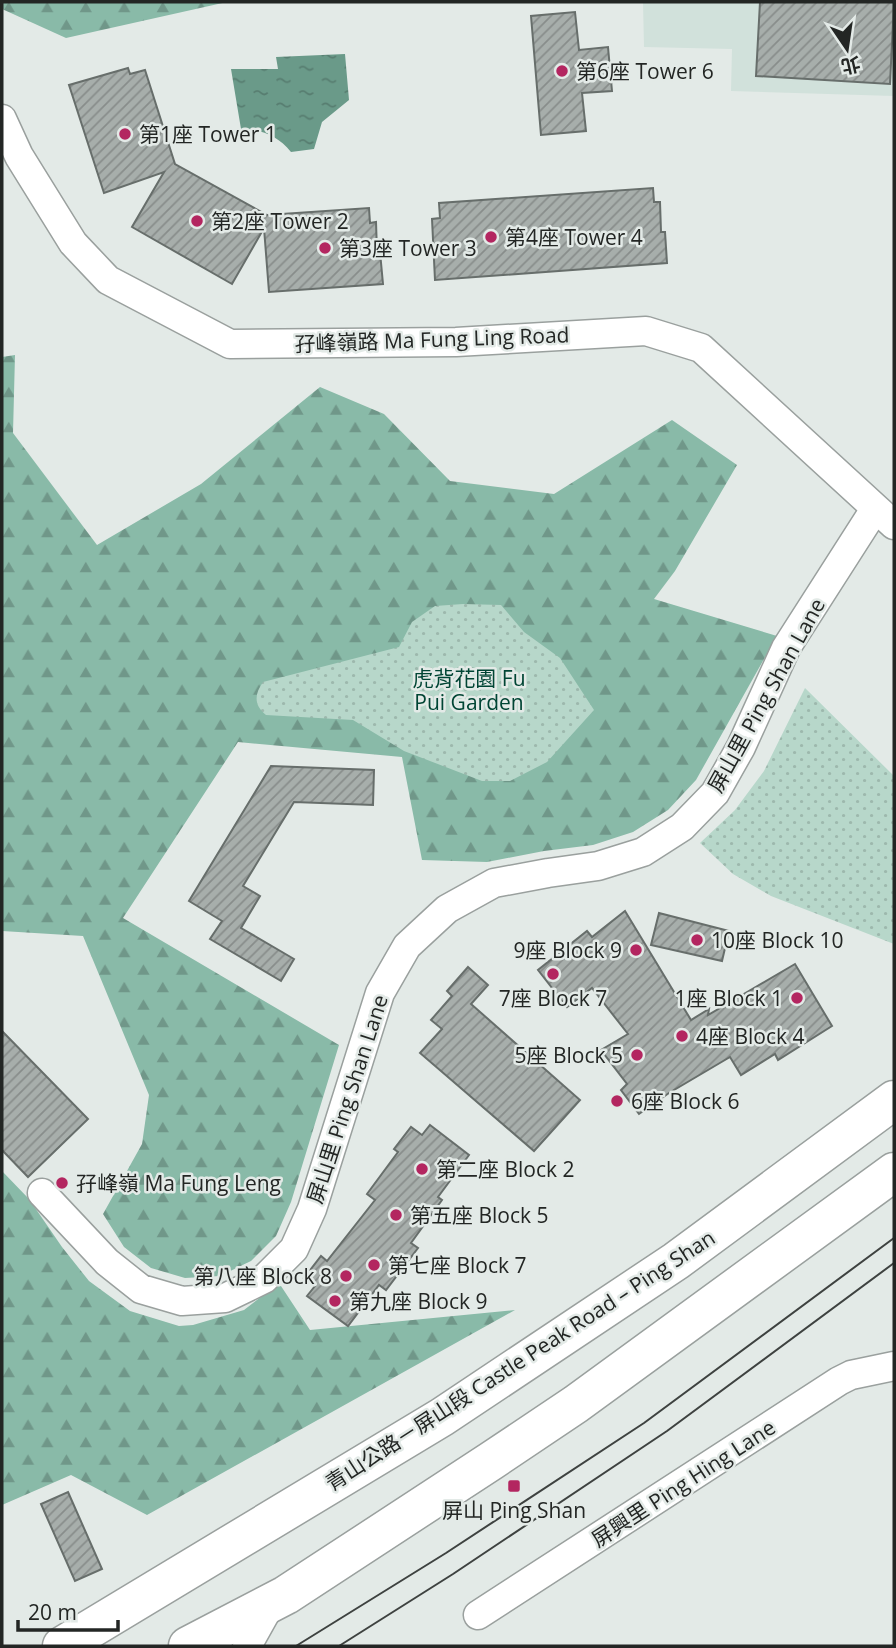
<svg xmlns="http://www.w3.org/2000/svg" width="896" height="1648" font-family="'Open Sans','Noto Sans TC',sans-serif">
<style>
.built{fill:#d1e1db}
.forest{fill:url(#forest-firs)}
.park{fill:url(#park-dots)}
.water{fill:url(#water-ripples)}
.building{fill:url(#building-hatch);stroke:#676e6b;stroke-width:2}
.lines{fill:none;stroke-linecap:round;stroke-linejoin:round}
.street-casing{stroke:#9aa09e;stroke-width:31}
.primary-casing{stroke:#9aa09e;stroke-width:41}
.street{stroke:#fff;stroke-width:28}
.primary{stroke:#fff;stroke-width:38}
.tram{stroke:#3e4240;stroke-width:2}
.poi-dot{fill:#b32660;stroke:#e3eae7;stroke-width:2.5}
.labels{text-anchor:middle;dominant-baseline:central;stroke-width:5;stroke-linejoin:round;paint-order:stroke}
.poi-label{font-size:21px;fill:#232624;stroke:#e3eae7;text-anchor:start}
.street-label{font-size:21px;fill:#232624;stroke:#e3eae7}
.park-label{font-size:21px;fill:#004534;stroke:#e3eae7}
</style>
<defs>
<pattern id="forest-firs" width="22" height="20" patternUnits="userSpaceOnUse" patternTransform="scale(1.75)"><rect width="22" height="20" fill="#89baa8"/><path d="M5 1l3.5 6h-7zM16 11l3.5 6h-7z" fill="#709789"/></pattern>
<pattern id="park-dots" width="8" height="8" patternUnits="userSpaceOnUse" patternTransform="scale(1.75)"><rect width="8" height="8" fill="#b7d7ca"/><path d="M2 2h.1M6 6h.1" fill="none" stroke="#9db8ad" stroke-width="1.8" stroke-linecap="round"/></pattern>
<pattern id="water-ripples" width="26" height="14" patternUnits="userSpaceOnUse" patternTransform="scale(1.75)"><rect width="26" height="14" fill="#6a9a89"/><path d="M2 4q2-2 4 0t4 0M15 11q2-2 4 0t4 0" fill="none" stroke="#577d70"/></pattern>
<pattern id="building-hatch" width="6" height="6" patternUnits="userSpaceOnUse" patternTransform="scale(1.75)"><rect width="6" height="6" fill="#a7aeab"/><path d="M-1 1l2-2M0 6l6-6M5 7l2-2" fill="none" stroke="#888d8b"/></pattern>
</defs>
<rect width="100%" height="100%" fill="#e3eae7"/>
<!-- built -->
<polygon class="built" points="643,2 894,2 894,96 731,91 732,49 644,47"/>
<!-- forest -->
<g class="forest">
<polygon points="2,2 227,2 66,38 2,9"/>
<polygon points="15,355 13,433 97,545 201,484 320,387 384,414 450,481 554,494 672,420 737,465 675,571 654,599 777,636 696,780 668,810 633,832 593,845 544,851 487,862 422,860 402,757 238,742 123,918 339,1045 291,1202 276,1236 251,1261 220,1276 185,1278 151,1268 124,1247 103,1214 142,1144 149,1095 83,936 2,931 2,357"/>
<polygon points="2,1171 29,1199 62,1247 89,1281 130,1311 179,1326 193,1325 244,1310 279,1283 310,1330 515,1310 147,1515 71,1475 2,1505"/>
</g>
<!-- park -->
<g class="park">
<path d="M463 604 501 605 524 632 560 658 594 710 547 762 510 781H482L404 751 353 720 266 715C254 705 254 695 263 682L399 647 412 622 435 606Z"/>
<polygon points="805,688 894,776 894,944 771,896 733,874 700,843 735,810 764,771"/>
</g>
<!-- water -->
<path class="water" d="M345 54 349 100 322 122 314 149 291 152C278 136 261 129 241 129L231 69H278L276 57Z"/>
<!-- building -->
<g class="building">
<polygon points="760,2 894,2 890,84 756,76"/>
<polygon points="575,12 579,50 608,47 612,91 582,93 586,131 541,135 531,16"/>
<polygon points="128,68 130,74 145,70 175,164 267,215 369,208 370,223 376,222 377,252 380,252 383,284 269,292 264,228 232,284 132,227 164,172 104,193 69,85"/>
<polygon points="653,188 654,202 660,202 661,232 665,232 667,263 435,280 432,219 440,218 439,203"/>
<polygon points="271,766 374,770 373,805 294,802 243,886 260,896 241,928 294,959 281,981 210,939 222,921 189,901"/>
<polygon points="625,911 691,1020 709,1009 708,1015 795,964 832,1026 778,1060 775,1054 741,1075 730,1057 669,1093 639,1114 621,1090 627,1084 601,1050 628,1034 592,988 567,1007 538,970 587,931 592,937"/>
<polygon points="659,913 729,931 722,961 651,945"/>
<polygon points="468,967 488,985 471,1004 580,1100 534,1151 420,1053 442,1029 431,1020 452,996 447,991"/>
<polygon points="2,1031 88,1119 28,1177 2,1150"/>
<polygon points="430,1125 469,1155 438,1197 442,1200 411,1243 418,1248 386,1290 379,1285 348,1326 307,1296 315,1286 304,1278 321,1256 327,1261 375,1200 367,1194 398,1152 394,1149 411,1127 422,1135"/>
<polygon points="68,1492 102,1569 75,1581 41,1504"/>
</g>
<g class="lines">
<!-- street casing -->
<g class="street-casing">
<g id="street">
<polyline points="2,119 19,156 73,243 108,280 230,344 456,342 646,331 701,348 894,525"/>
<polyline points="42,1193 107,1262 141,1289 182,1301 225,1298 264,1279 294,1249 312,1209 380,993 407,946 447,909 494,883 548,873 598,866 643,852 682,827 715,793 741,747 786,648 875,509"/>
<polyline points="478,1615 839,1381 851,1375 894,1366"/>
<polyline points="247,1646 270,1605"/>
</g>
</g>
<!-- primary casing -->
<g class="primary-casing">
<g id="primary">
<polyline points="62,1646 442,1417 676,1261 894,1100"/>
<polyline points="188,1646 286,1595 491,1461 576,1404 894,1172"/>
</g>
</g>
<!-- street -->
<use href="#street" class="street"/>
<!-- primary -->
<use href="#primary" class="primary"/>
<!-- tram -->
<g class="tram">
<polyline points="296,1646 446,1553 644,1423 894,1238"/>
<polyline points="339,1646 453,1574 667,1431 894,1263"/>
</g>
</g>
<!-- markers -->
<g class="poi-dot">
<circle cx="562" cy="71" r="7"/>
<circle cx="125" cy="134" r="7"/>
<circle cx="197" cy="221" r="7"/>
<circle cx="491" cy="237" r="7"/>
<circle cx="325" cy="248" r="7"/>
<circle cx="697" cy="940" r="7"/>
<circle cx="636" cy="950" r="7"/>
<circle cx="553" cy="974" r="7"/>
<circle cx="797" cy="998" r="7"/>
<circle cx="682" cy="1036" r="7"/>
<circle cx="637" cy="1055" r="7"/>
<circle cx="617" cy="1101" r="7"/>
<circle cx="422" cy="1169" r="7"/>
<circle cx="62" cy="1183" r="7"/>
<circle cx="396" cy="1215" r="7"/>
<circle cx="374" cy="1265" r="7"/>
<circle cx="346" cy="1276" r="7"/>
<circle cx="335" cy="1301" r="7"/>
<rect x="507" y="1479" width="14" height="14" rx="3.5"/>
</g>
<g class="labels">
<!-- poi labels -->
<g class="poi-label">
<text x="576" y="71">第6座 Tower 6</text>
<text x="139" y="134">第1座 Tower 1</text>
<text x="211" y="221">第2座 Tower 2</text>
<text x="505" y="237">第4座 Tower 4</text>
<text x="339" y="248">第3座 Tower 3</text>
<text x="711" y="940">10座 Block 10</text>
<text x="622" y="950" text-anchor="end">9座 Block 9</text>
<text x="553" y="998" text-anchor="middle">7座 Block 7</text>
<text x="783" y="998" text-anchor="end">1座 Block 1</text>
<text x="696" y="1036">4座 Block 4</text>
<text x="623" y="1055" text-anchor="end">5座 Block 5</text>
<text x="631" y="1101">6座 Block 6</text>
<text x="436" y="1169">第二座 Block 2</text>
<text x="76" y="1183">孖峰嶺 Ma Fung Leng</text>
<text x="410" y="1215">第五座 Block 5</text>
<text x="388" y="1265">第七座 Block 7</text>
<text x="332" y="1276" text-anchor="end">第八座 Block 8</text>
<text x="349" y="1301">第九座 Block 9</text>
<text x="514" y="1510" text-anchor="middle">屏山 Ping Shan</text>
</g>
<!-- street labels -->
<g class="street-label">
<text transform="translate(432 339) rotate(-2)">孖峰嶺路 Ma Fung Ling Road</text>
<text transform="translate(766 695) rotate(-61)">屏山里 Ping Shan Lane</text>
<text transform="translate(347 1099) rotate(-72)">屏山里 Ping Shan Lane</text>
<text transform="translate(520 1360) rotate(-33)">青山公路－屏山段 Castle Peak Road – Ping Shan</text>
<text transform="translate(683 1483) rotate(-33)">屏興里 Ping Hing Lane</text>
</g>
<!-- park labels -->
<g class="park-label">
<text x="469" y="678">虎背花園 Fu<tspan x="469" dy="24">Pui Garden</tspan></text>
</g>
</g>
<!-- border -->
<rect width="896" height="1648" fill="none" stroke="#232624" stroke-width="7"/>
<!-- north arrow -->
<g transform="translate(847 49) rotate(167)" stroke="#e3eae7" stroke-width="5" paint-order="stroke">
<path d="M0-5L12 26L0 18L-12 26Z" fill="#232624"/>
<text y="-10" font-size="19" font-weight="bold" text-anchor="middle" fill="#232624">北</text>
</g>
<!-- scale -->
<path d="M18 1620v10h100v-10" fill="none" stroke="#232624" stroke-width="3.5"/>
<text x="28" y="1620" font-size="21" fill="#232624" stroke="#e3eae7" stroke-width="5" paint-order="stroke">20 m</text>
</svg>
